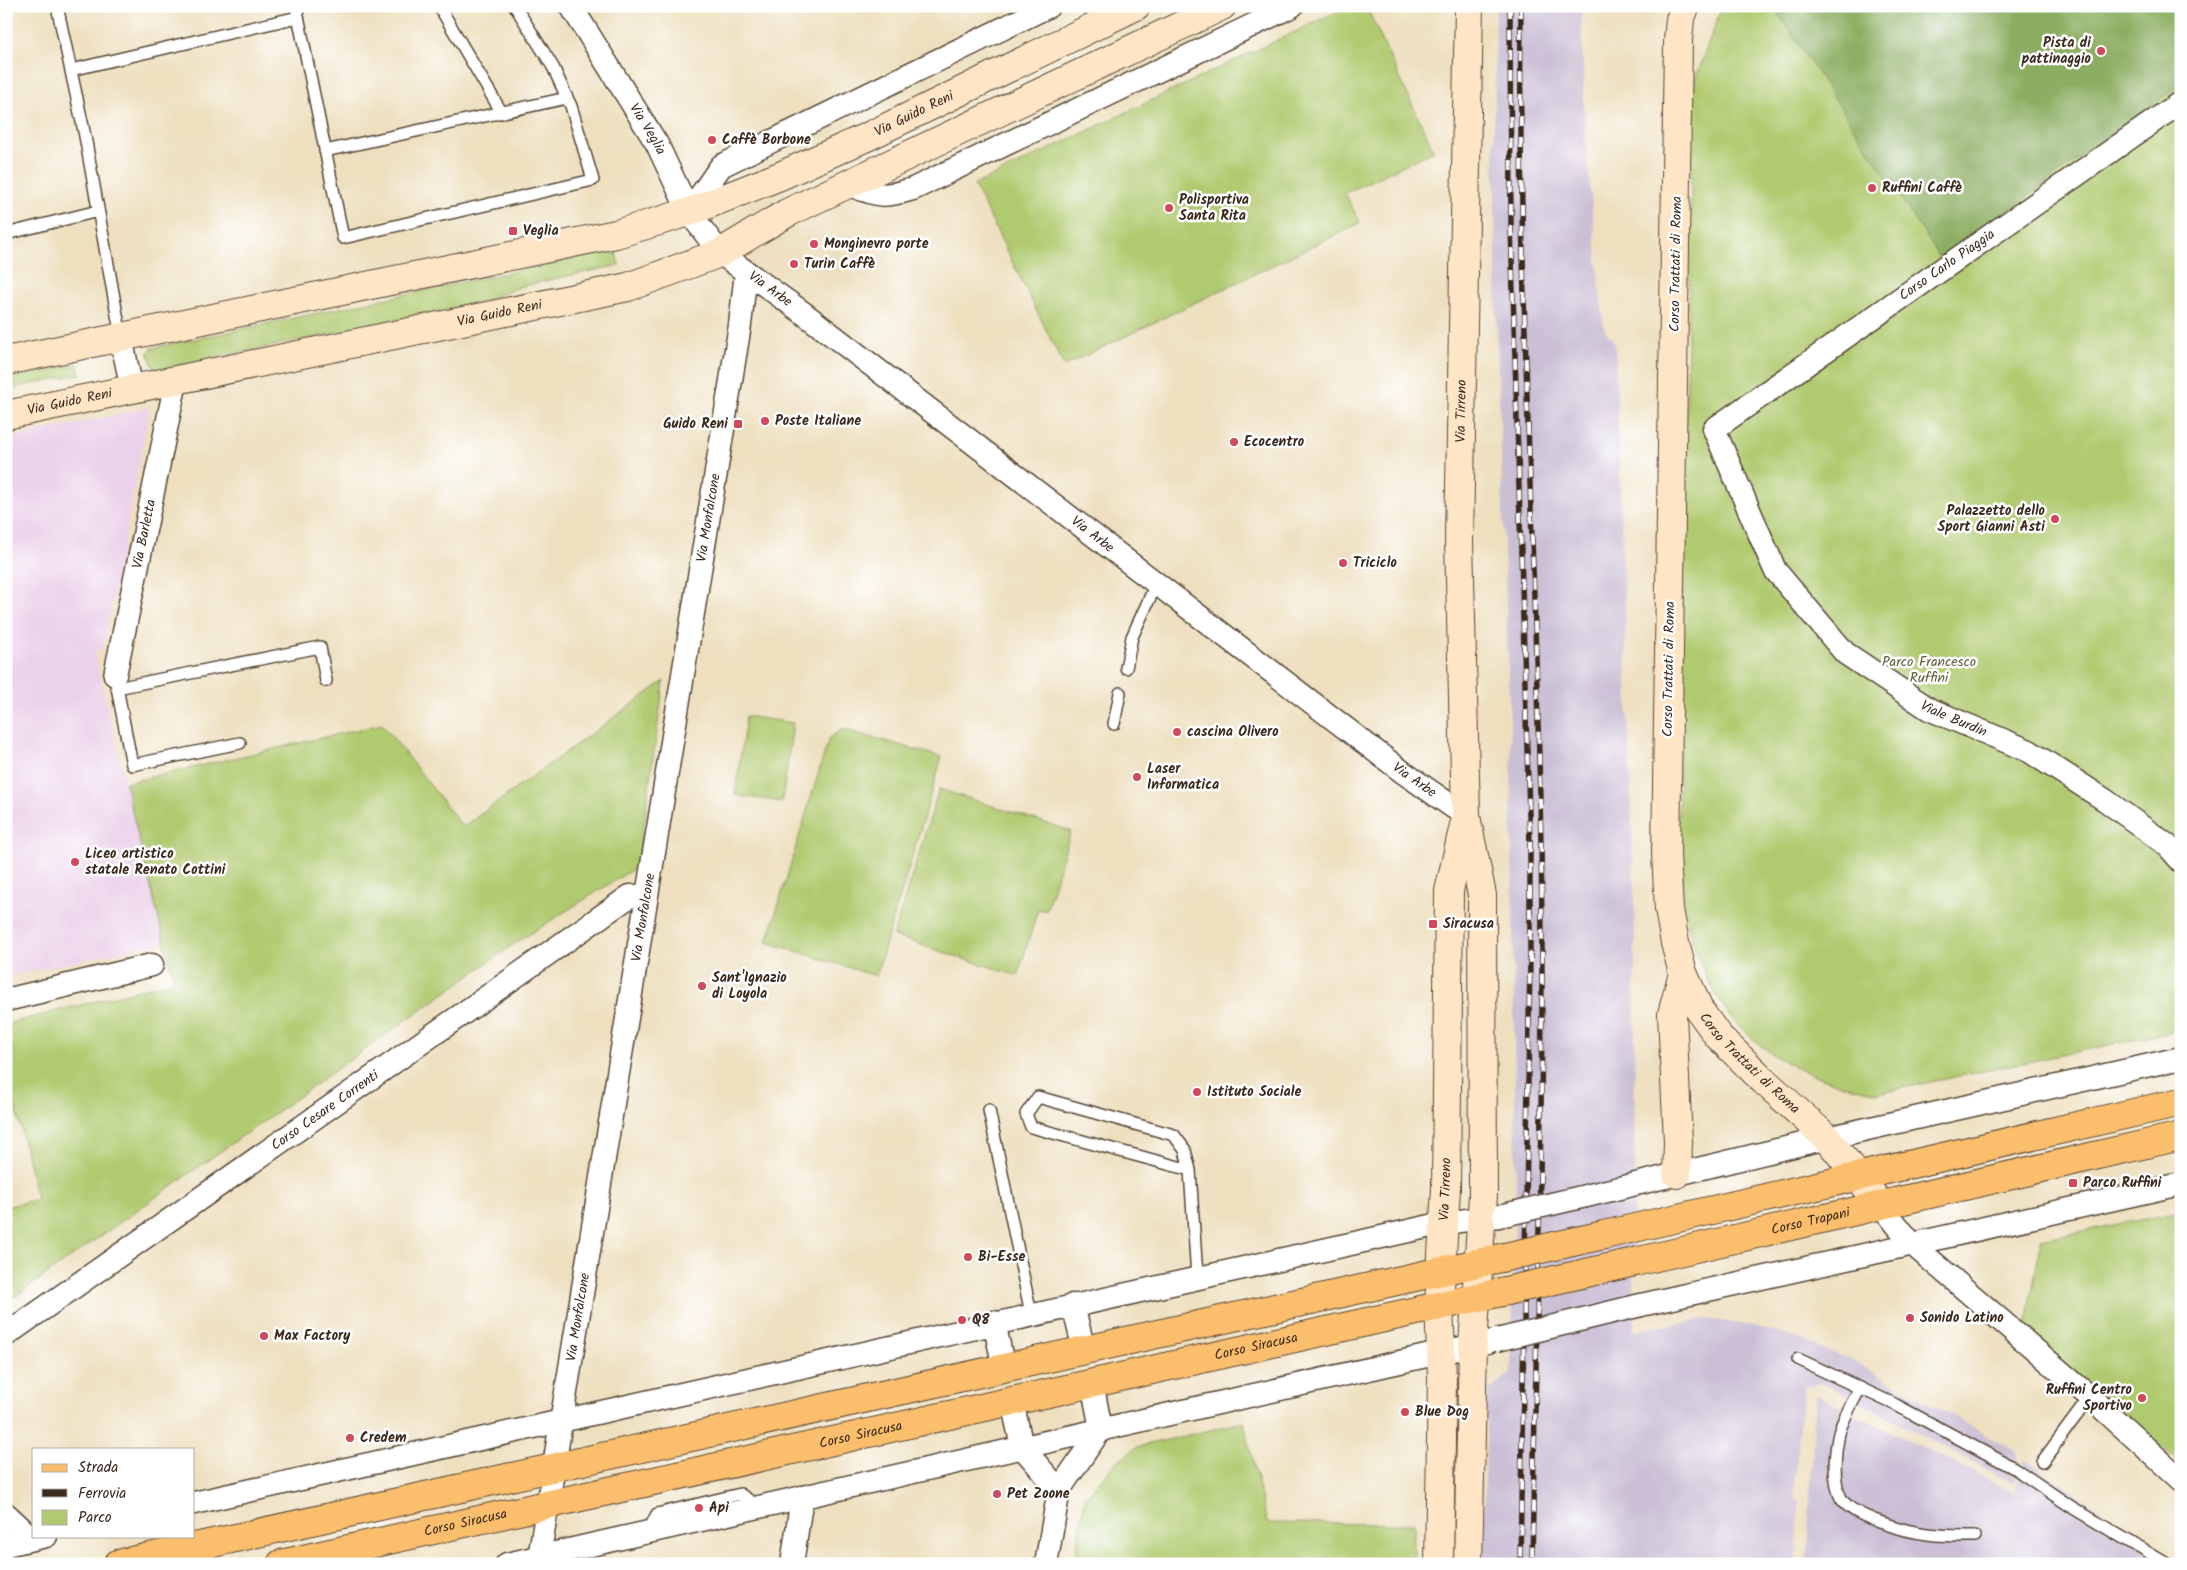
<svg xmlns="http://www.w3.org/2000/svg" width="2187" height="1570" font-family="Kalam,sans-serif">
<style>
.built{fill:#ecd1ea}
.industrial{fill:#cbbfd5}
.green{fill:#b0ca70;stroke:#767a47}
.forest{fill:#8cae62;stroke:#646c40}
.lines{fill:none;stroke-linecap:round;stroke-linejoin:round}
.lane-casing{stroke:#564536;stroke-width:14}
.street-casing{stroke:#564536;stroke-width:25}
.secondary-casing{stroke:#564536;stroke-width:30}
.primary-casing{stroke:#564536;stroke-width:30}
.lane{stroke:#fff;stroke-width:11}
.street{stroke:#fff;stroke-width:22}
.secondary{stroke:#fde5c5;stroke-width:28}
.primary{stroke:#fabe6d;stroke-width:28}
.rail-casing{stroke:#3b2a1e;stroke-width:5.5}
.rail{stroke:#fff;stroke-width:4;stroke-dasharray:11;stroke-linecap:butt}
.street-bridge-casing{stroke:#564536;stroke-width:25;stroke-linecap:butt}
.primary-bridge-casing{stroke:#564536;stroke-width:30;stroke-linecap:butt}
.street-bridge{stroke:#fff;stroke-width:22}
.primary-bridge{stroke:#fabe6d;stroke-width:28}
.poi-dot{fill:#d1495b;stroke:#fff;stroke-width:2}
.labels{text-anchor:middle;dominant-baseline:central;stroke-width:5;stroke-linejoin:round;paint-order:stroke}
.poi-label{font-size:14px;font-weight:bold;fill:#3b2a1e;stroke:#fff;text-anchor:start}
.street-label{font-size:14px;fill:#3b2a1e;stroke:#fff}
.park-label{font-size:14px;fill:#5e5a37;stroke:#fff}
</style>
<rect width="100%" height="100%" fill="#fff"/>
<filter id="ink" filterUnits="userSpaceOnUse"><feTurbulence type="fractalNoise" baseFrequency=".02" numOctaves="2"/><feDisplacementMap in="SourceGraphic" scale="10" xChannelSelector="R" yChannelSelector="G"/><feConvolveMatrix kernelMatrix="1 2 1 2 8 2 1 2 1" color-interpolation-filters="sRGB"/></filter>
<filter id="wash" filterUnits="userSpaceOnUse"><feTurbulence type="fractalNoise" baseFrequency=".0096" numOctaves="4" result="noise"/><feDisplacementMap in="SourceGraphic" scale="20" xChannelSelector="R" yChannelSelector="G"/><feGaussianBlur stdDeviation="1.12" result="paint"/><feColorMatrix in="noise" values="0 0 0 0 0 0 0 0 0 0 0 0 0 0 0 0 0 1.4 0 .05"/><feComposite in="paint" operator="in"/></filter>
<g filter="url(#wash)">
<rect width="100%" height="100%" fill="#eee0bf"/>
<!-- built -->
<polygon class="built" points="150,407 103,649 94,651 164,942 6,977 6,439"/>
<!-- industrial -->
<g class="industrial">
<polygon points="1496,6 1581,6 1585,137 1604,329 1615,343 1635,912 1634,1331 1705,1319 1754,1326 1801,1340 1849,1359 2016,1451 2015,1484 1822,1383 1804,1387 1793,1494 1799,1504 1796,1564 1483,1564 1487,1391 1511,1373 1516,1178 1511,756 1497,337 1494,129"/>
<polygon points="1816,1395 2015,1493 2024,1459 2181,1564 1806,1564"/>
</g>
<!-- green -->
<g class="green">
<polygon points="1349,6 1366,6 1434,151 1345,193 1360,223 1064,366 974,185"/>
<path d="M1722 6H2181V1030L1878 1093C1745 1067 1700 1004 1677 876L1693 86Z"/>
<polygon points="615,250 619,265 522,286 479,303 158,370 153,366 148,352 152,348"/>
<polygon points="78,364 80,374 22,386 6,393 6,379"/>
<polygon points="664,681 638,866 517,942 6,1303 6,1207 37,1199 6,1065 6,1024 174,981 125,783 382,724 463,827"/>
<polygon points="746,716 793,723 782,802 735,795"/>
<polygon points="843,729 942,757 876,976 767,942 829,738"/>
<polygon points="939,789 1071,831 1046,911 1038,909 1018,976 893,936"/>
<polygon points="2181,1212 2181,1463 2025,1334 2041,1239"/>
<polygon points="1244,1422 1267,1523 1414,1524 1414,1564 1074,1564 1085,1498 1116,1462 1137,1447"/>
</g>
<!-- forest -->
<polygon class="forest" points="1773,6 2181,6 2181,84 1941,259"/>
</g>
<g filter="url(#ink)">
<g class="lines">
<!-- lane casing -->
<g class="lane-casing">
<g id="lane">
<polyline points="57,6 85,136 121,337"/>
<polyline points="296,6 343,238 593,180 571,106 567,98 325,151"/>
<polyline points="439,6 502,113"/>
<polyline points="515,6 553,67 567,98"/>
<polyline points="71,70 298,17"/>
<polyline points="6,234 98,211"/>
<polyline points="1126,668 1132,637 1157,582"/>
<polyline points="116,682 132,765 240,743"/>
<polyline points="117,688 320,647 326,681"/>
<polyline points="1114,724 1120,693"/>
<polyline points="989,1110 1031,1314"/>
<polyline points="1190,1170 1031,1127 1026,1114 1038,1097 1174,1135 1185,1150 1190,1170 1197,1277"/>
<polyline points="1798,1359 1896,1405 2014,1468 2073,1508 2167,1564"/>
<path d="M1860 1388C1853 1402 1843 1418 1839 1433 1835 1451 1832 1481 1841 1498 1851 1517 1908 1532 1928 1534 1943 1536 1959 1536 1975 1536"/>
<polyline points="2042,1462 2090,1397"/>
<polyline points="648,1532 657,1514 740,1494 759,1507"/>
</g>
</g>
<!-- street casing -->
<g class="street-casing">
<g id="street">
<path id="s1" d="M571 6 657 144 689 212 720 253 802 312 1404 773 1466 816"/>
<path id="s2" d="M2181 102 1714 429 1775 570 1845 653 1929 709 2029 751 2105 800 2167 845 2181 861"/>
<path d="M849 185C879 196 883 198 913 189L1292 6"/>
<polyline points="689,212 721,166 1049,6"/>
<polyline points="121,337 132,390"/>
<path id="s3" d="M115 675 176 381"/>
<polyline points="6,1000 152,965"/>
<polyline points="1586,1196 1827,1138 2181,1058"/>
<polyline points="1880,1204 1912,1244 2090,1397 2181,1480"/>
<polyline points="1073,1305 1084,1350"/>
<polyline points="1641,1305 2181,1184"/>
<polyline points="994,1322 1004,1368"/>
<path id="s4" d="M6 1335 630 896H646"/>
<polyline points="1012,1401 1022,1447 1059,1490"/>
<path d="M194 1503C611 1411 1027 1314 1444 1223L1499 1216"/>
<polyline points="6,1514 33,1539"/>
<polyline points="6,1545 46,1536"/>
<polyline points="507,1564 1488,1342"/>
<path id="s5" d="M538 1564 740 325 746 272"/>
<polyline points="792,1564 802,1497"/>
<polyline points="1046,1564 1059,1490 1101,1429 1092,1383"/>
</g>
</g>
<!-- secondary casing -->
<g class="secondary-casing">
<g id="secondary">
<path id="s6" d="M1686 6 1680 19 1678 41 1666 854 1669 909 1675 943 1683 973 1700 1011 1718 1036 1764 1081 1827 1138 1880 1204"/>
<path id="s7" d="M6 361 616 234 689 212 780 176 871 135 1136 6"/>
<path id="s8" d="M6 415 628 287 720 253 787 213 1222 6"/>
<polyline points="1677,1174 1678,1142 1672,1014 1683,973"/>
<path id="s9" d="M1439 1564 1442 1378 1439 1305 1446 1188 1449 891 1464 825"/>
<path id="s10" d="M1468 1564 1473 1345 1483 1195 1482 895 1466 816 1459 539 1469 6"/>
</g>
</g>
<!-- primary casing -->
<g class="primary-casing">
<g id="primary">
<polyline points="1604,1235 2181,1102"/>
<path id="s11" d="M1639 1261 2181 1136"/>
<polyline points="118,1564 1505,1257"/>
<path id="s12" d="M281 1564 1506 1291"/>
</g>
</g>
<!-- lane -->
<use href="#lane" class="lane"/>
<!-- street -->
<use href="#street" class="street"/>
<!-- secondary -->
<use href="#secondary" class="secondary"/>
<!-- primary -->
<use href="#primary" class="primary"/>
<!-- rail casing -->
<g class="rail-casing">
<g id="rail">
<polyline points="1510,6 1511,226 1530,846 1530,960 1520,1564"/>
<path d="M1521 6C1518 286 1536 564 1541 844 1545 1084 1536 1324 1532 1564"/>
</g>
</g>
<!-- rail -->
<use href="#rail" class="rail"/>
<!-- street-bridge casing -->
<g class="street-bridge-casing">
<g id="street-bridge">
<polyline points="1504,1215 1586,1196"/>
<polyline points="1497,1340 1641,1305"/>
</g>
</g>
<!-- primary-bridge casing -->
<g class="primary-bridge-casing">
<g id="primary-bridge">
<polyline points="1505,1257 1604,1235"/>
<polyline points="1506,1291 1639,1261"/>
</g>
</g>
<!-- street-bridge -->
<use href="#street-bridge" class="street-bridge"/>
<!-- primary-bridge -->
<use href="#primary-bridge" class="primary-bridge"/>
</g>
</g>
<!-- markers -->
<g class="poi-dot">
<circle cx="2101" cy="51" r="5"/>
<circle cx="712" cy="140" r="5"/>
<circle cx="1872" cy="188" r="5"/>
<circle cx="1169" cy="208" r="5"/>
<rect x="508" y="226" width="10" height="10" rx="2.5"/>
<circle cx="814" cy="244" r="5"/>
<circle cx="794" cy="264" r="5"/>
<circle cx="765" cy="421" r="5"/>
<rect x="733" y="419" width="10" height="10" rx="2.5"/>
<circle cx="1234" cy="442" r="5"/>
<circle cx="2055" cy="519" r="5"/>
<circle cx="1343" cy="563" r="5"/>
<circle cx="1177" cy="732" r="5"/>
<circle cx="1137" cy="777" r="5"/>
<circle cx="75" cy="862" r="5"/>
<rect x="1428" y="919" width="10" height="10" rx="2.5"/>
<circle cx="702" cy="986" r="5"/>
<circle cx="1197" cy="1092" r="5"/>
<rect x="2068" y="1178" width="10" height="10" rx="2.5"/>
<circle cx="968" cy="1257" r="5"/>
<circle cx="1910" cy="1318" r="5"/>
<circle cx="962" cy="1320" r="5"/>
<circle cx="264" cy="1336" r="5"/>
<circle cx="2142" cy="1398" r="5"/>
<circle cx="1405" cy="1412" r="5"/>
<circle cx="350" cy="1438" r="5"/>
<circle cx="997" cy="1494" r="5"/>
<circle cx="699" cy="1508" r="5"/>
</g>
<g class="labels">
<!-- poi labels -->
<g class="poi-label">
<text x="2091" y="43" text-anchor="end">Pista di<tspan x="2091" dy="16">pattinaggio</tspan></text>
<text x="722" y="140">Caffè Borbone</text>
<text x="1882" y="188">Ruffini Caffè</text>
<text x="1179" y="200">Polisportiva<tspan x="1179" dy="16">Santa Rita</tspan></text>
<text x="523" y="231">Veglia</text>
<text x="824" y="244">Monginevro porte</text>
<text x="804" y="264">Turin Caffè</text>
<text x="775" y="421">Poste Italiane</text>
<text x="728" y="424" text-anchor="end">Guido Reni</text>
<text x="1244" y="442">Ecocentro</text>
<text x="2045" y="511" text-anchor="end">Palazzetto dello<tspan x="2045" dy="16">Sport Gianni Asti</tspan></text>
<text x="1353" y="563">Triciclo</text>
<text x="1187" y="732">cascina Olivero</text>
<text x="1147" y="769">Laser<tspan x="1147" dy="16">Informatica</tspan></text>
<text x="85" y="854">Liceo artistico<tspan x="85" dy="16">statale Renato Cottini</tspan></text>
<text x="1443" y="924">Siracusa</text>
<text x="712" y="978">Sant'Ignazio<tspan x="712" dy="16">di Loyola</tspan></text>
<text x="1207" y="1092">Istituto Sociale</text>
<text x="2083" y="1183">Parco Ruffini</text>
<text x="978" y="1257">Bi-Esse</text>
<text x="1920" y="1318">Sonido Latino</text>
<text x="972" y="1320">Q8</text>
<text x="274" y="1336">Max Factory</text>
<text x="2132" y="1390" text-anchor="end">Ruffini Centro<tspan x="2132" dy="16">Sportivo</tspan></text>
<text x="1415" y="1412">Blue Dog</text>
<text x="360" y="1438">Credem</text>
<text x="1007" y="1494">Pet Zoone</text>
<text x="709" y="1508">Api</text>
</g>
<!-- street labels -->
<g class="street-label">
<text stroke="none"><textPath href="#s7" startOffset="945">Via Guido Reni</textPath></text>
<text stroke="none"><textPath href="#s1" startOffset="145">Via Veglia</textPath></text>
<text transform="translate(1676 264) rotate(-89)">Corso Trattati di Roma</text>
<text transform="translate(1947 265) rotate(-35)">Corso Carlo Piaggia</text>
<text stroke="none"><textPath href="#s1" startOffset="351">Via Arbe</textPath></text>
<text stroke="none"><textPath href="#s8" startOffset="504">Via Guido Reni</textPath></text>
<text stroke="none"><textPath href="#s8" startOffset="65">Via Guido Reni</textPath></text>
<text stroke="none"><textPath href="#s10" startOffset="1155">Via Tirreno</textPath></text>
<text stroke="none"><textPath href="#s5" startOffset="1060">Via Monfalcone</textPath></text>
<text stroke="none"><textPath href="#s3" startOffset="144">Via Barletta</textPath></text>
<text stroke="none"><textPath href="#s1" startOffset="756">Via Arbe</textPath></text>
<text transform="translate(1669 669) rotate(-89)">Corso Trattati di Roma</text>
<text stroke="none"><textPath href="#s2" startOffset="960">Viale Burdin</textPath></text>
<text stroke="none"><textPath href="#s1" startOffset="1161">Via Arbe</textPath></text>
<text stroke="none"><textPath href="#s5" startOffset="655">Via Monfalcone</textPath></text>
<text stroke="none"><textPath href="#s6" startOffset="1084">Corso Trattati di Roma</textPath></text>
<text stroke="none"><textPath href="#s4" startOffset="390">Corso Cesare Correnti</textPath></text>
<text stroke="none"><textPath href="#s9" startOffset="375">Via Tirreno</textPath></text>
<text stroke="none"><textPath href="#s11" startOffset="176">Corso Trapani</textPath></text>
<text stroke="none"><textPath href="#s5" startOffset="250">Via Monfalcone</textPath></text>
<text stroke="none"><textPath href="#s12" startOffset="999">Corso Siracusa</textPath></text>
<text stroke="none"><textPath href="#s12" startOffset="594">Corso Siracusa</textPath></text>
<text stroke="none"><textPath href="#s12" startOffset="189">Corso Siracusa</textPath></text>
</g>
<!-- park labels -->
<g class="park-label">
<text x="1929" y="662">Parco Francesco<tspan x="1929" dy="16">Ruffini</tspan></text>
</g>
</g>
<!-- margin -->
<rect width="2187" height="1570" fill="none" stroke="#fff" stroke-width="25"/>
<!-- legend -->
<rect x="32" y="1448" width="162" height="90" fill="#ffffff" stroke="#b1aaa5"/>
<rect x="42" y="1464" width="25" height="8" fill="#fabe6d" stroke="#b1aaa5"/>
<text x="78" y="1472" font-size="15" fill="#3b2a1e">Strada</text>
<rect x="42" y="1489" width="25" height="8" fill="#3b2a1e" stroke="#b1aaa5"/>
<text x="78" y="1498" font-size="15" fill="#3b2a1e">Ferrovia</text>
<rect x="42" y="1510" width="25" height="15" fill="#b0ca70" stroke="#b1aaa5"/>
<text x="78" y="1522" font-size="15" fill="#3b2a1e">Parco</text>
</svg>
